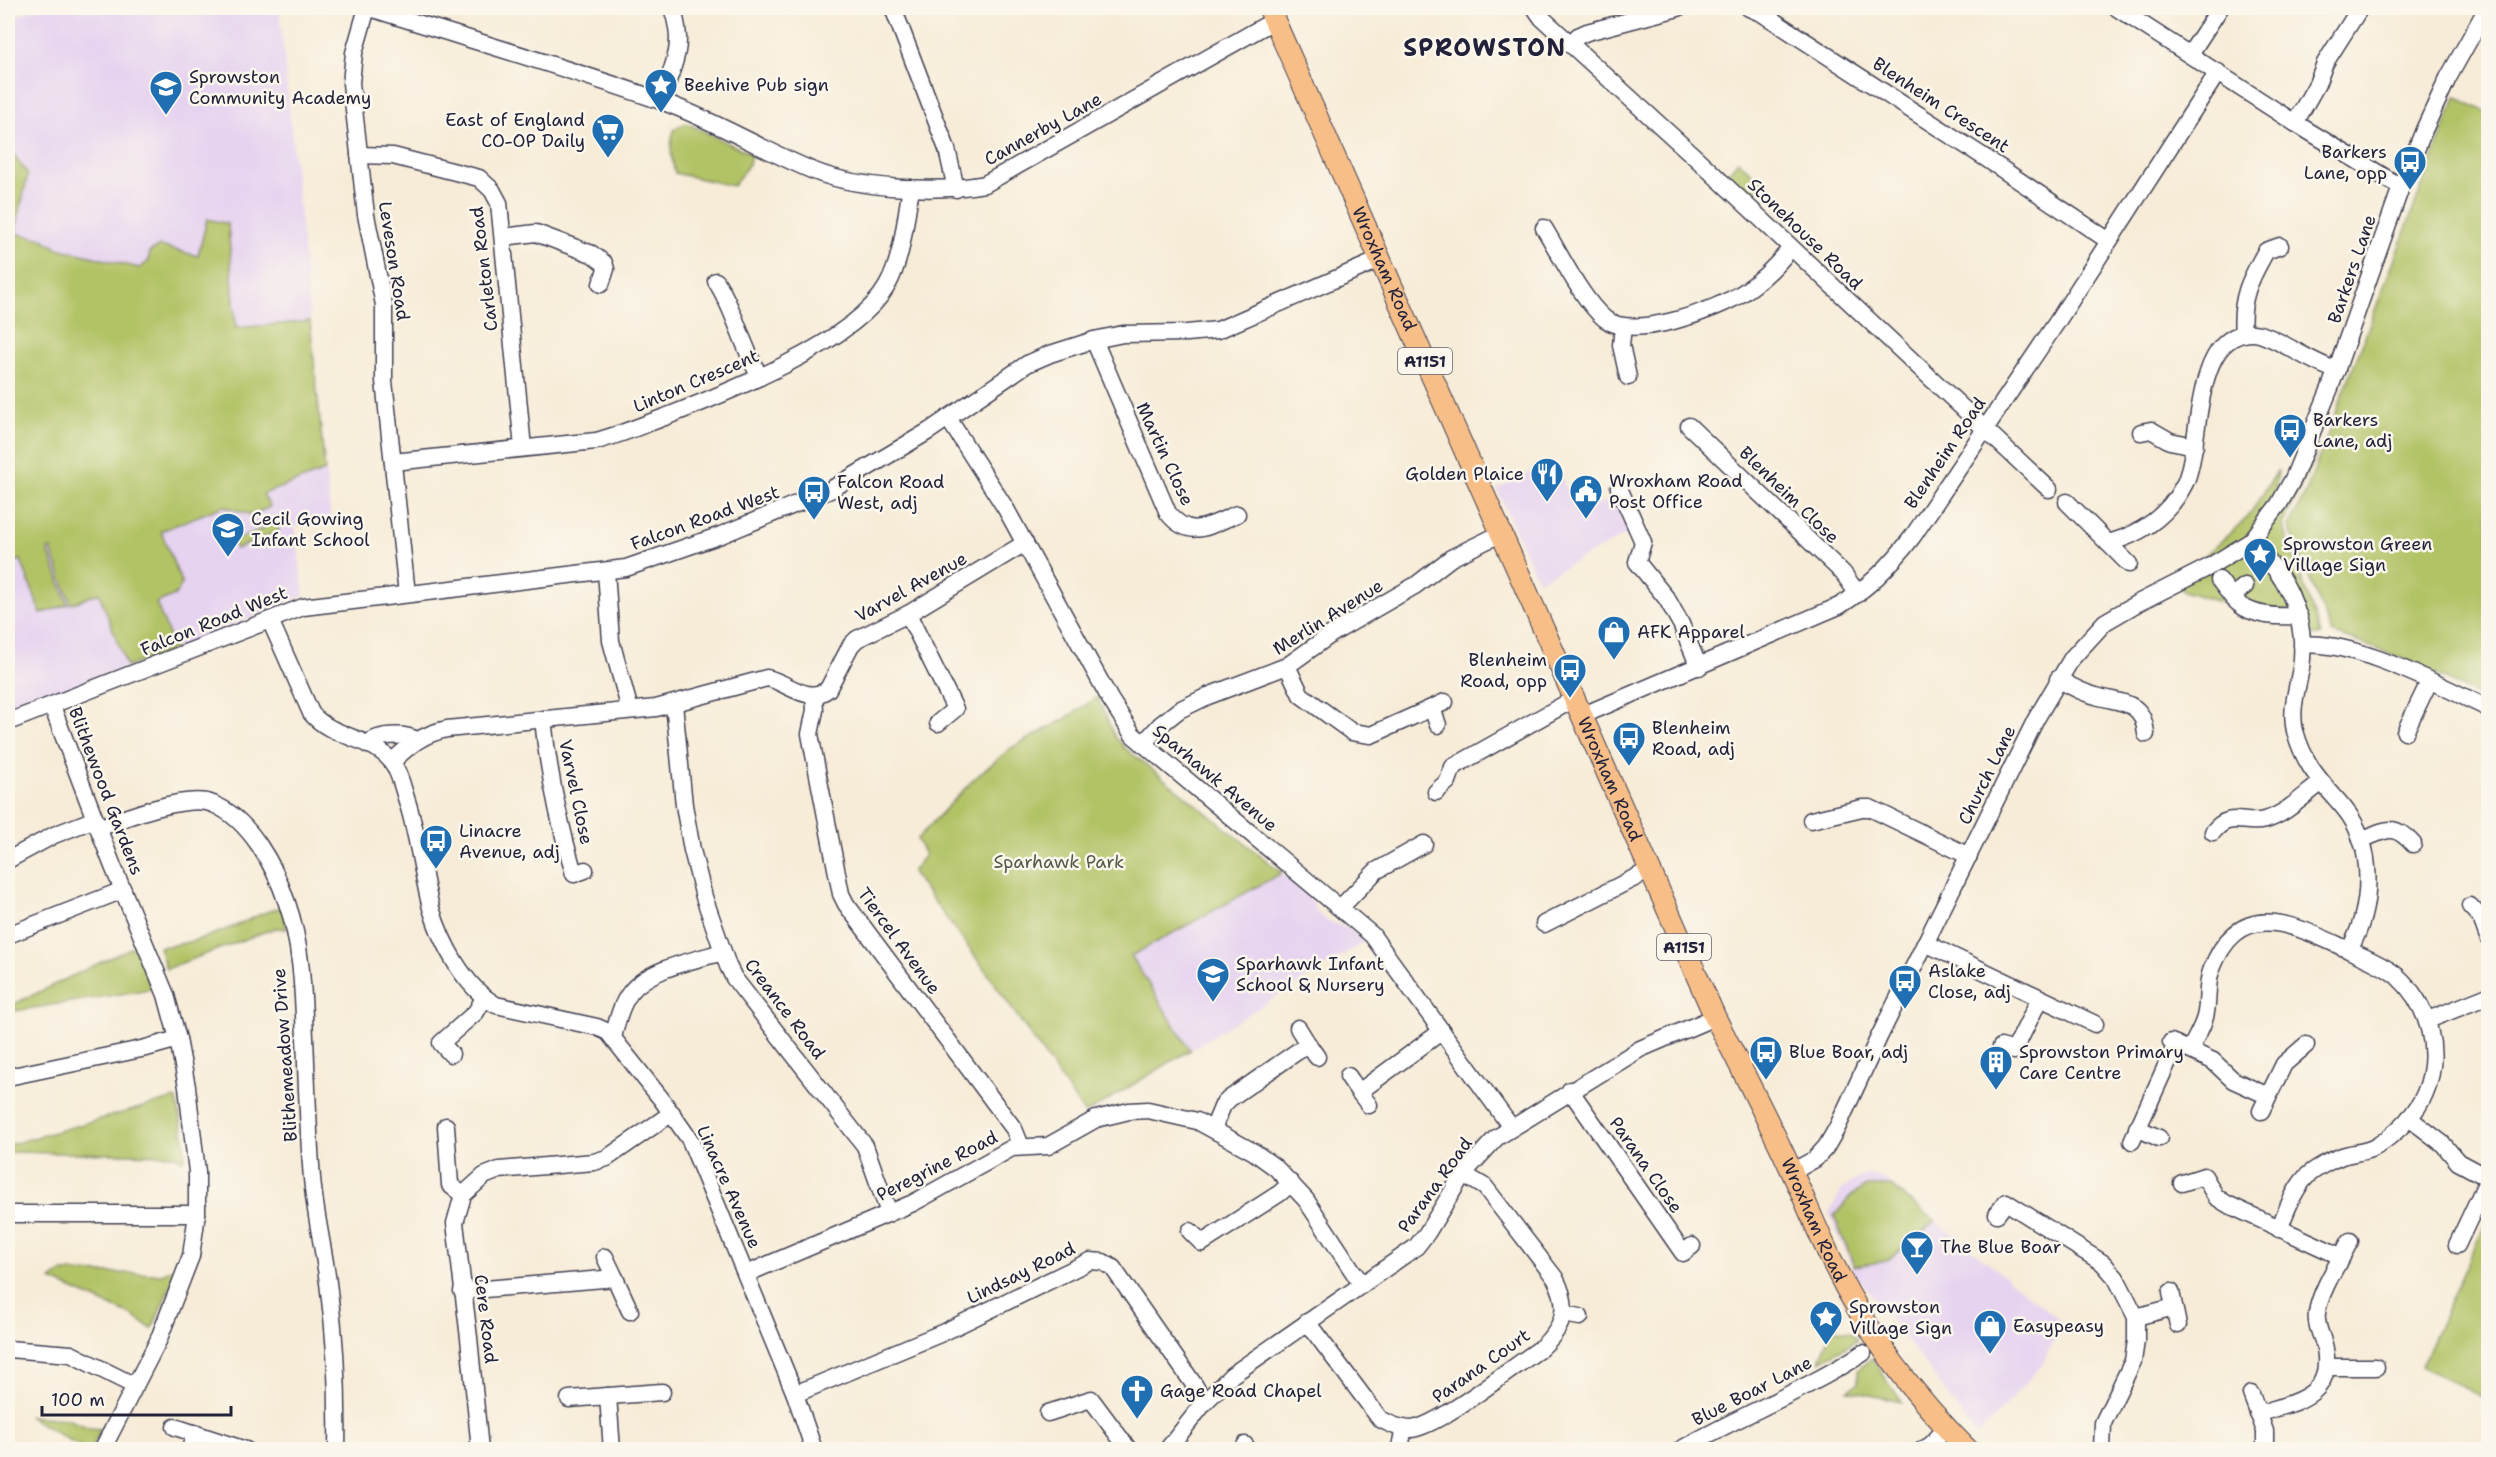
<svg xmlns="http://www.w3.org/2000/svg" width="2496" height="1457" font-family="'Shantell Sans',sans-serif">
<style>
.built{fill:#e6d3f0}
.green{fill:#b2c366;stroke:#6a7250;stroke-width:1.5}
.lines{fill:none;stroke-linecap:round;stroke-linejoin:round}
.minor-casing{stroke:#424053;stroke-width:19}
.major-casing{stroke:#424053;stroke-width:23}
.minor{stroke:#fff;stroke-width:16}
.major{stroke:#f7be88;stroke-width:21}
.labels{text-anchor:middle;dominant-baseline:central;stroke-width:5;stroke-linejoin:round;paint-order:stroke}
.shield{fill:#fbf7ec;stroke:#636270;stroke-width:1.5}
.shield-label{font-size:16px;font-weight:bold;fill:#22223b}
.poi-label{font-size:18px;fill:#22223b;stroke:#fbf7ec;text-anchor:start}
.street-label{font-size:18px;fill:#22223b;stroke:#fbf7ec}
.park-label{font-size:18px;fill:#545a4a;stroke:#fbf7ec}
.district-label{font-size:24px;font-weight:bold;letter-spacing:1.5px;fill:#22223b;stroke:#fbf7ec}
</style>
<rect width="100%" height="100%" fill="#fbf7ec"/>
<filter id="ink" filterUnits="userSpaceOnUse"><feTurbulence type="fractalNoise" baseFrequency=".0167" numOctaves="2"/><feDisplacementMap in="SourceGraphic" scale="12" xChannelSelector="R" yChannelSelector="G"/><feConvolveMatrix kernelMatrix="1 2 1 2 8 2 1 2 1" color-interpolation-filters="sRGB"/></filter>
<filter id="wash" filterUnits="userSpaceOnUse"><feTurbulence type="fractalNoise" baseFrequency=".008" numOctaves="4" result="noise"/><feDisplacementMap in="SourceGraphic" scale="24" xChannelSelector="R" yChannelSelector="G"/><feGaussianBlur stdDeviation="1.35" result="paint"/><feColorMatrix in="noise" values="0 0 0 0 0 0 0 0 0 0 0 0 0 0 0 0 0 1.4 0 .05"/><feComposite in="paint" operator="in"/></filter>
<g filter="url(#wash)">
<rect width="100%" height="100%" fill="#f7ecd8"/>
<!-- built -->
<g class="built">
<polygon points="37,8 279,8 331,523 295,526 304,596 201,639 8,712 8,20"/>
<polygon points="1553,461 1579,513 1613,498 1629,533 1538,581 1497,489"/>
<polygon points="1282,873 1311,899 1317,913 1326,920 1350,929 1364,942 1190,1050 1131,956"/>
<polygon points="1865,1174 1884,1179 2062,1322 2044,1361 2004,1408 1976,1436 1925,1363 1855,1274 1829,1213 1843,1188"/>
</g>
<!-- green -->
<g class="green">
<polygon points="2456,97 2488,113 2488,700 2407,660 2332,633 2289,527 2307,489"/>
<path d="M686 123 751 154 749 164 733 186 675 173C671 157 669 143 675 128Z"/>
<polygon points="8,147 28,174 15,233 43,239 57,248 139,268 148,262 150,251 160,246 198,256 207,219 228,224 236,328 310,321 325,471 263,494 270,507 252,515 223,506 161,531 182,584 175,595 156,603 175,649 127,667 99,593 71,604 51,549 48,550 68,604 41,614 21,560 8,563"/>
<polygon points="1738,161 1764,183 1749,201 1723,179"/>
<polygon points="2316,454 2283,525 2321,635 2307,635 2276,612 2247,603 2241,596 2254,583 2249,576 2233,588 2231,605 2183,591 2172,573 2200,560 2248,517 2278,470 2275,494"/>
<polygon points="276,523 279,531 236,549 233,541"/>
<polygon points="1097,697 1115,737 1125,748 1282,873 1131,956 1190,1050 1085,1114 986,971 912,872 925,855 917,839 975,778 1011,748 1063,720"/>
<path d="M282 907 287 929 275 928 166 969 159 947C184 945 214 935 237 925 253 918 265 911 282 907Z"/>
<polygon points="132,947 135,948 151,989 16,1011 12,1005"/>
<polygon points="175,1098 177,1101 184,1136 185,1158 182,1160 174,1155 8,1152 8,1145"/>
<polygon points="1866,1186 1891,1186 1935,1221 1887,1261 1854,1266 1834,1216 1852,1195"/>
<polygon points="2488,1218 2488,1400 2421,1366"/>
<polygon points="174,1268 177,1270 152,1329 131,1315 51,1280 62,1272 162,1274"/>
<polygon points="1832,1329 1852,1332 1857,1341 1820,1361"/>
<polygon points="1872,1358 1902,1402 1848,1390 1858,1384 1858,1370"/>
<polygon points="28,1416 67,1419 90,1428 101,1429 91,1449 84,1449"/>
</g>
</g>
<g filter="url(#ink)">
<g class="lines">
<!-- minor casing -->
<g class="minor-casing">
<g id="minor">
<polyline points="367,8 354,53 351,83 366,215 384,305 384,381 407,594"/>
<path d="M370 8C467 39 565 67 661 101 714 120 762 150 814 171 859 189 937 193 985 184L1275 20"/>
<polyline points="893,8 947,149 956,189"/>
<polyline points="1535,8 1542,18 1696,158 2049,489"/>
<polyline points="1749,8 1763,14 1987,159 2109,241"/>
<polyline points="2117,8 2295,123 2401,187"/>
<polyline points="1570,45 1578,36 1587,32 1678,8"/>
<polyline points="2190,54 2220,8"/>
<path d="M661 101C673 63 686 48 672 8"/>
<polyline points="2295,123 2317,84 2325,63 2360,8"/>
<polyline points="359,155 393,156 479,178 492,190 499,203 523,448"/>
<path d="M1544 228C1560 254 1582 300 1605 319 1633 341 1717 310 1744 292 1761 281 1777 265 1790 249"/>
<polyline points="503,237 536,233 592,254 604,263 606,269 601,284"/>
<path d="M716 281C735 310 742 346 760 377"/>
<polyline points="1623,327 1621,345 1628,377"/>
<path d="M2243 334C2240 299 2249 281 2266 251L2280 246"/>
<path d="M1094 340 1168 513C1190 541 1210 525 1237 514"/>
<polyline points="948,418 1006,509 1110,699 1133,735 1372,935 1511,1127"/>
<polyline points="1689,426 1843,573 1858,594"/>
<polyline points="2141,432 2151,430 2170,441 2195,446"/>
<path d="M393 462 596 441C620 435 642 425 665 417 724 394 856 342 887 286 903 258 905 219 911 188"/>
<polyline points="1619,488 1643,542 1637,562 1667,599 1681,624 1699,667"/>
<polyline points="2067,502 2129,564"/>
<path d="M2108 543C2142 534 2169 515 2185 483 2203 444 2191 332 2253 333 2272 333 2313 365 2337 370"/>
<polyline points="606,571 611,641 630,710"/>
<path d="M2219 580C2225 587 2231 597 2238 603 2253 617 2280 617 2299 616"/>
<polyline points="2232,596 2245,586"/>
<polyline points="908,614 955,709 938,723"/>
<path d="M270 620 311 713C332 739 372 736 392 762 400 773 403 789 407 801 418 836 422 872 431 908 441 942 464 987 496 1005L597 1027 608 1032 662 1100 690 1140 795 1394 814 1450"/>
<path d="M2302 645C2354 639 2440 686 2488 708"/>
<polyline points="1287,666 1301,695 1352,732 1371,735 1445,702"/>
<path d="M2058 679C2070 686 2083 693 2096 696 2123 704 2143 700 2146 734"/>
<polyline points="814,695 815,710 810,734 841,894 846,904 1014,1129 1021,1146"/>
<polyline points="674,704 684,805 692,850 704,897 728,966 734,978 865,1146 889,1213"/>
<polyline points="52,706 112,864 166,995 178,1039 187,1087 197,1172 197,1214 191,1256 158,1341 102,1450"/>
<polyline points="1432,708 1438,725"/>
<path d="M1581 716 1839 606C1869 588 1892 564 1913 536L2057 322 2218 72"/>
<path d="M543 719C548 772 559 822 574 874L585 870"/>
<polyline points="8,722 303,607 626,568 721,535 830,490 929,431 1027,364 1050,354 1094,340 1123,334 1187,333 1218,330 1379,260"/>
<polyline points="2405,732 2429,682"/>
<polyline points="1143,744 1160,725 1179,710 1208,696 1287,666 1333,633 1416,585 1451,558 1500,534"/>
<path d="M368 745C375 734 405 733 416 740"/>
<path d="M392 762C409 745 423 734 447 729L656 708 767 678C787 682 808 705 828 689L851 645 857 639 908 614 1025 543"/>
<polyline points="1436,792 1448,781 1453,767 1574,699"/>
<polyline points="1811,820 1862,808 1870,808 1969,856"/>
<path d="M99 828C123 818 188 793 213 804 250 819 275 867 287 903 302 945 303 993 305 1038 307 1084 308 1132 312 1178 315 1216 325 1253 329 1291 336 1343 338 1397 337 1450"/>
<path d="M2213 832C2230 810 2244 826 2265 820 2285 815 2304 795 2321 783"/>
<path d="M2361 840C2386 830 2393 822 2413 844"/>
<polyline points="8,860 54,835 95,819"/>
<polyline points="2470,906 2481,918 2488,937"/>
<polyline points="1341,907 1376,871 1424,844"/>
<polyline points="1544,924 1650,870"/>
<polyline points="8,935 123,890"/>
<polyline points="1925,943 2095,1024"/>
<polyline points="2428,1020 2488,996"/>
<polyline points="1298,1028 1308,1044"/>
<path d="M613 1037C617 1023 620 1006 630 993 647 969 695 960 723 952"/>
<polyline points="2171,1042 2213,1061 2233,1080 2268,1096"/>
<polyline points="2001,1047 2014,1051 2040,998"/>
<path d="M2190 1050C2195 1039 2202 1028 2205 1017 2209 1002 2206 986 2211 971 2240 894 2295 926 2349 950 2373 908 2376 847 2344 808 2321 781 2305 767 2295 731 2290 710 2297 690 2301 668 2306 635 2297 600 2278 573 2270 562 2259 552 2251 541"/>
<polyline points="451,1054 441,1043 476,1012 484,998"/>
<polyline points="1348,1076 1359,1092"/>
<polyline points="8,1077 146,1048 178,1039"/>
<polyline points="1570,1090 1683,1253 1692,1246"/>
<polyline points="1369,1105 1359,1092 1442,1031"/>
<polyline points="2261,1111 2284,1064 2306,1045"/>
<polyline points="2409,1118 2443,1144 2458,1162 2488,1178"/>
<polyline points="446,1126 450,1185 463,1195"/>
<polyline points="2137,1128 2159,1138"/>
<polyline points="1213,1129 1223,1105 1229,1099 1308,1044 1317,1057"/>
<polyline points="2132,1141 2176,1044"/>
<polyline points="1792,1172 1815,1159 1826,1147 1837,1128 1879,1037 2036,719 2072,658 2105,622 2136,604 2207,568 2251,541 2279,504 2293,479 2330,388 2401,187 2424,130 2448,78 2487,8"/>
<polyline points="2182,1183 2204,1176 2216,1197 2227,1204 2342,1257"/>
<polyline points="8,1214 197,1214"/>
<polyline points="1997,1214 2006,1202 2103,1263 2116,1278 2136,1317 2136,1341 2133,1361 2103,1423 2102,1450"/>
<path d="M2279 1229C2286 1212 2293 1191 2306 1177 2314 1169 2331 1160 2342 1156 2353 1152 2366 1153 2377 1146 2396 1133 2416 1115 2425 1093 2442 1052 2429 1005 2397 976 2384 965 2365 958 2349 950"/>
<polyline points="1190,1231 1202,1243 1280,1193 1291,1183"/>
<polyline points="2457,1245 2488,1179"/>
<polyline points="746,1274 913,1203 1012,1148 1048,1146 1096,1119 1129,1111 1148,1110 1197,1121 1254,1152 1276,1168 1306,1200 1362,1285"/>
<polyline points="615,1278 630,1311"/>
<polyline points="462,1291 615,1278 605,1257"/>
<polyline points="2171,1292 2178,1325"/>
<polyline points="1563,1314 1580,1317"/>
<polyline points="2136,1317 2174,1307"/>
<path d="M1307 1322 1380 1419C1390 1424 1400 1429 1411 1429 1437 1428 1514 1366 1540 1349 1564 1327 1571 1308 1555 1278L1485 1187 1463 1174"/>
<polyline points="8,1349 71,1354 135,1386"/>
<polyline points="2327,1367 2376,1367"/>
<polyline points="795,1394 942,1333 1090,1261 1103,1262 1113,1268 1195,1386 1204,1403"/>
<polyline points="2251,1394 2265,1431 2265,1450"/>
<polyline points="608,1396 662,1392"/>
<polyline points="569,1399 608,1396 612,1450"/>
<polyline points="1048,1413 1091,1399 1129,1450"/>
<path d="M2258 1414C2294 1402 2334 1397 2325 1349 2323 1337 2315 1326 2317 1313 2320 1291 2339 1262 2350 1241"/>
<polyline points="175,1427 246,1450"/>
<polyline points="1245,1445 1248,1450"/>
<polyline points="1400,1447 1404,1428"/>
<polyline points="190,1449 195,1433"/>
<polyline points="480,1450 469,1338 455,1223 463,1195 484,1176 499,1170 594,1162 607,1158 672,1113"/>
<polyline points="1167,1450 1204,1403 1232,1375 1416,1247 1427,1233 1463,1174 1496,1138 1640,1049 1715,1017"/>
<path d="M1680 1450C1740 1415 1805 1391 1863 1353"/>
<polyline points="1922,1450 1931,1445 1946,1428"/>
</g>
</g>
<!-- major casing -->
<g class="major-casing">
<g id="major">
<path id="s1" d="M1269 8 1715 1017C1741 1068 1768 1119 1792 1172 1806 1202 1818 1233 1833 1263 1867 1333 1913 1395 1968 1450"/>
</g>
</g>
<!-- minor -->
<use href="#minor" class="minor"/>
<!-- major -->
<use href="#major" class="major"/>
</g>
</g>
<!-- icons -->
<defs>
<g id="sight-pin" transform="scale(1.725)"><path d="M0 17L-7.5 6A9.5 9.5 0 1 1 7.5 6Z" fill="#1f6fb2" stroke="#fbf7ec"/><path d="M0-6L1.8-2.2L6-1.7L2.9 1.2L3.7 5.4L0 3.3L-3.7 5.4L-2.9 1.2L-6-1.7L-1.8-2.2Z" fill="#fff"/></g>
<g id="school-pin" transform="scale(1.725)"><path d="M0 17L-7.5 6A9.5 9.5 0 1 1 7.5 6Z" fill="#1f6fb2" stroke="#fbf7ec"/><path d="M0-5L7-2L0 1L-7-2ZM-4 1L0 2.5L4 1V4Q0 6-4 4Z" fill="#fff"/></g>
<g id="supermarket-pin" transform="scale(1.725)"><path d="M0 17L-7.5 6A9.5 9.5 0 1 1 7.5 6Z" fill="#1f6fb2" stroke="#fbf7ec"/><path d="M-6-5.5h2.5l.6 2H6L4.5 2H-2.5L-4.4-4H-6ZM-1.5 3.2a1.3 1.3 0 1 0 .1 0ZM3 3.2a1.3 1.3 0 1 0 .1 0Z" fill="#fff"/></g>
<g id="bus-pin" transform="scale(1.725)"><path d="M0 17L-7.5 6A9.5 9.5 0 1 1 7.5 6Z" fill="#1f6fb2" stroke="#fbf7ec"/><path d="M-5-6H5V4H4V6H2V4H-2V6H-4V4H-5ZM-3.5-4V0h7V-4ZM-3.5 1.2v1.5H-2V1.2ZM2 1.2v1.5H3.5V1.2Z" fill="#fff"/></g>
<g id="restaurant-pin" transform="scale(1.725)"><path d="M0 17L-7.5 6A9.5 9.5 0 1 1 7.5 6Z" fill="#1f6fb2" stroke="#fbf7ec"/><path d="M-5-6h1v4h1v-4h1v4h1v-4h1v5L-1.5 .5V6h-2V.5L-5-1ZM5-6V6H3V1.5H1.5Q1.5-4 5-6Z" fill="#fff"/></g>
<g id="civic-pin" transform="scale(1.725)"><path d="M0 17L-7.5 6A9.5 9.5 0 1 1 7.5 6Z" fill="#1f6fb2" stroke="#fbf7ec"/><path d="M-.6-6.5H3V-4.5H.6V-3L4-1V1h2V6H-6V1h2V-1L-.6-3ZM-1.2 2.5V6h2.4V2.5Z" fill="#fff"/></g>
<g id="shop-pin" transform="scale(1.725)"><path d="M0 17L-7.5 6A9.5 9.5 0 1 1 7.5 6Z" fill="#1f6fb2" stroke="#fbf7ec"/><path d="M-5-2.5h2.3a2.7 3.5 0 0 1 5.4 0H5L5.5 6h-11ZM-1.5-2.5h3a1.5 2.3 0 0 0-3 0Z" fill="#fff"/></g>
<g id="building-pin" transform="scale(1.725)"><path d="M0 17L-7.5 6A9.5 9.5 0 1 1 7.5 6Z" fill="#1f6fb2" stroke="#fbf7ec"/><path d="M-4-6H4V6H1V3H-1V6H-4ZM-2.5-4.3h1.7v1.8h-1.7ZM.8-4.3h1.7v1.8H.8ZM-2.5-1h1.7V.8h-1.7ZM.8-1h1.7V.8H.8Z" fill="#fff"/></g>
<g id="bar-pin" transform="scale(1.725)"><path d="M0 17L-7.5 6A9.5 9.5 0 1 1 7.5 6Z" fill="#1f6fb2" stroke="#fbf7ec"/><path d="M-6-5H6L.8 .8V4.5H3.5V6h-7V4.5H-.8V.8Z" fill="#fff"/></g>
<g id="church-pin" transform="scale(1.725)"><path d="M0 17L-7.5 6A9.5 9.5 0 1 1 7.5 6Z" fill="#1f6fb2" stroke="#fbf7ec"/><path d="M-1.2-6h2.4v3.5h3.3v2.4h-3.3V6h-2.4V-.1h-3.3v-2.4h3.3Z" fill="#fff"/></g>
</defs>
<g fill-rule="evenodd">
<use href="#sight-pin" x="661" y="85"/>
<use href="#school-pin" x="166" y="87"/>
<use href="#supermarket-pin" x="608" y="130"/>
<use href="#bus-pin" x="2410" y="162"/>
<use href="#bus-pin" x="2290" y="430"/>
<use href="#restaurant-pin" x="1547" y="474"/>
<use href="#civic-pin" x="1586" y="491"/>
<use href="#bus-pin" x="814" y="492"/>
<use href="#school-pin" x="228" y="529"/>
<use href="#sight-pin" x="2260" y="554"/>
<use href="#shop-pin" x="1614" y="632"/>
<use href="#bus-pin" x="1570" y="670"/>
<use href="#bus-pin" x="1629" y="738"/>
<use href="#bus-pin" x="436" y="841"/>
<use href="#school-pin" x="1213" y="974"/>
<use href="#bus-pin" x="1905" y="981"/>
<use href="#bus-pin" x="1766" y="1052"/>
<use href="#building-pin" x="1996" y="1062"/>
<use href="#bar-pin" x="1917" y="1247"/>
<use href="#sight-pin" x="1826" y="1317"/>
<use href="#shop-pin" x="1990" y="1326"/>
<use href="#church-pin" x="1137" y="1391"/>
</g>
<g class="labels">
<!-- shield labels -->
<g class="shield">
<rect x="1398" y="348" width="54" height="26" rx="4.5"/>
<rect x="1657" y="934" width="54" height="26" rx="4.5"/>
</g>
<g class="shield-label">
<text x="1425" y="361">A1151</text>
<text x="1684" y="947">A1151</text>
</g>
<!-- poi labels -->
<g class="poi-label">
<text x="189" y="77">Sprowston<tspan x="189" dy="21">Community Academy</tspan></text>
<text x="684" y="85">Beehive Pub sign</text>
<text x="585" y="120" text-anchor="end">East of England<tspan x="585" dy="21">CO-OP Daily</tspan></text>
<text x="2387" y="152" text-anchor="end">Barkers<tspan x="2387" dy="21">Lane, opp</tspan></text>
<text x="2313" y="420">Barkers<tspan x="2313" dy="21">Lane, adj</tspan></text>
<text x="1524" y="474" text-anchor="end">Golden Plaice</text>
<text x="1609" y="481">Wroxham Road<tspan x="1609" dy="21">Post Office</tspan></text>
<text x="837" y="482">Falcon Road<tspan x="837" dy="21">West, adj</tspan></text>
<text x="251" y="519">Cecil Gowing<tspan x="251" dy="21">Infant School</tspan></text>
<text x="2283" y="544">Sprowston Green<tspan x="2283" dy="21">Village Sign</tspan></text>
<text x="1637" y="632">AFK Apparel</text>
<text x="1547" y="660" text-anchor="end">Blenheim<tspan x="1547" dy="21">Road, opp</tspan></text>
<text x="1652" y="728">Blenheim<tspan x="1652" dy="21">Road, adj</tspan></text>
<text x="459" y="831">Linacre<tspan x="459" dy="21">Avenue, adj</tspan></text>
<text x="1236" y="964">Sparhawk Infant<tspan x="1236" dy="21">School &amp; Nursery</tspan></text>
<text x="1928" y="971">Aslake<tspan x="1928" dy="21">Close, adj</tspan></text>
<text x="1789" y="1052">Blue Boar, adj</text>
<text x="2019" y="1052">Sprowston Primary<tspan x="2019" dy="21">Care Centre</tspan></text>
<text x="1940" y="1247">The Blue Boar</text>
<text x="1849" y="1307">Sprowston<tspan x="1849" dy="21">Village Sign</tspan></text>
<text x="2013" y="1326">Easypeasy</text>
<text x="1160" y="1391">Gage Road Chapel</text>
</g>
<!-- street labels -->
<g class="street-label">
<text transform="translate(1941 105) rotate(33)">Blenheim Crescent</text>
<text transform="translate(1043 129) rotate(-29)">Cannerby Lane</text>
<text transform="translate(1805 234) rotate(44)">Stonehouse Road</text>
<text transform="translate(394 261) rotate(81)">Leveson Road</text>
<text stroke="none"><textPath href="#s1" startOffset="285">Wroxham Road</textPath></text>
<text transform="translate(484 269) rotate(-97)">Carleton Road</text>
<text transform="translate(2352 269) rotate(-71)">Barkers Lane</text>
<text transform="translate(696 381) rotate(-23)">Linton Crescent</text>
<text transform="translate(1945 453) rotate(-56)">Blenheim Road</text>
<text transform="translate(1165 454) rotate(65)">Martin Close</text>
<text transform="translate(1789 495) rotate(44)">Blenheim Close</text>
<text transform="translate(705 518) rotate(-20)">Falcon Road West</text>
<text transform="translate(911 587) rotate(-29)">Varvel Avenue</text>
<text transform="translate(1328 617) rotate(-32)">Merlin Avenue</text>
<text transform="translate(214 621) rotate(-22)">Falcon Road West</text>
<text transform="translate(1987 775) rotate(-64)">Church Lane</text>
<text transform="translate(1215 778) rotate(40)">Sparhawk Avenue</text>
<text stroke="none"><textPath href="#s1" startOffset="843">Wroxham Road</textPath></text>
<text transform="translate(106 791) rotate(69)">Blithewood Gardens</text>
<text transform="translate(576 792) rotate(78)">Varvel Close</text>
<text transform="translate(899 941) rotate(54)">Tiercel Avenue</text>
<text transform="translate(785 1009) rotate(53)">Creance Road</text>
<text transform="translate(285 1055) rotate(-94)">Blithemeadow Drive</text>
<text transform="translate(1646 1165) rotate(55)">Parana Close</text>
<text transform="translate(937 1166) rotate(-27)">Peregrine Road</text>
<text transform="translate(1435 1185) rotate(-54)">Parana Road</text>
<text transform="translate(729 1187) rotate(66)">Linacre Avenue</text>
<text stroke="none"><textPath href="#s1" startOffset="1329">Wroxham Road</textPath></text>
<text transform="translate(1021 1273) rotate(-26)">Lindsay Road</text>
<text transform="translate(486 1319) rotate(83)">Cere Road</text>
<text transform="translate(1481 1366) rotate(-35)">Parana Court</text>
<text transform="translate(1752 1391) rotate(-27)">Blue Boar Lane</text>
</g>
<!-- park labels -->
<g class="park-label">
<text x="1059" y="862">Sparhawk Park</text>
</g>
<!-- district labels -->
<g class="district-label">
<text x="1485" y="48">SPROWSTON</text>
</g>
</g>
<!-- margin -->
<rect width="2496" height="1457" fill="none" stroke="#fbf7ec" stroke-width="30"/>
<!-- scale -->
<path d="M42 1406v9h189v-9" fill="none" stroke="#22223b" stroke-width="3"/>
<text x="51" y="1406" font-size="18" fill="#22223b" stroke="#fbf7ec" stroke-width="4.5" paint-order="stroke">100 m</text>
</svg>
